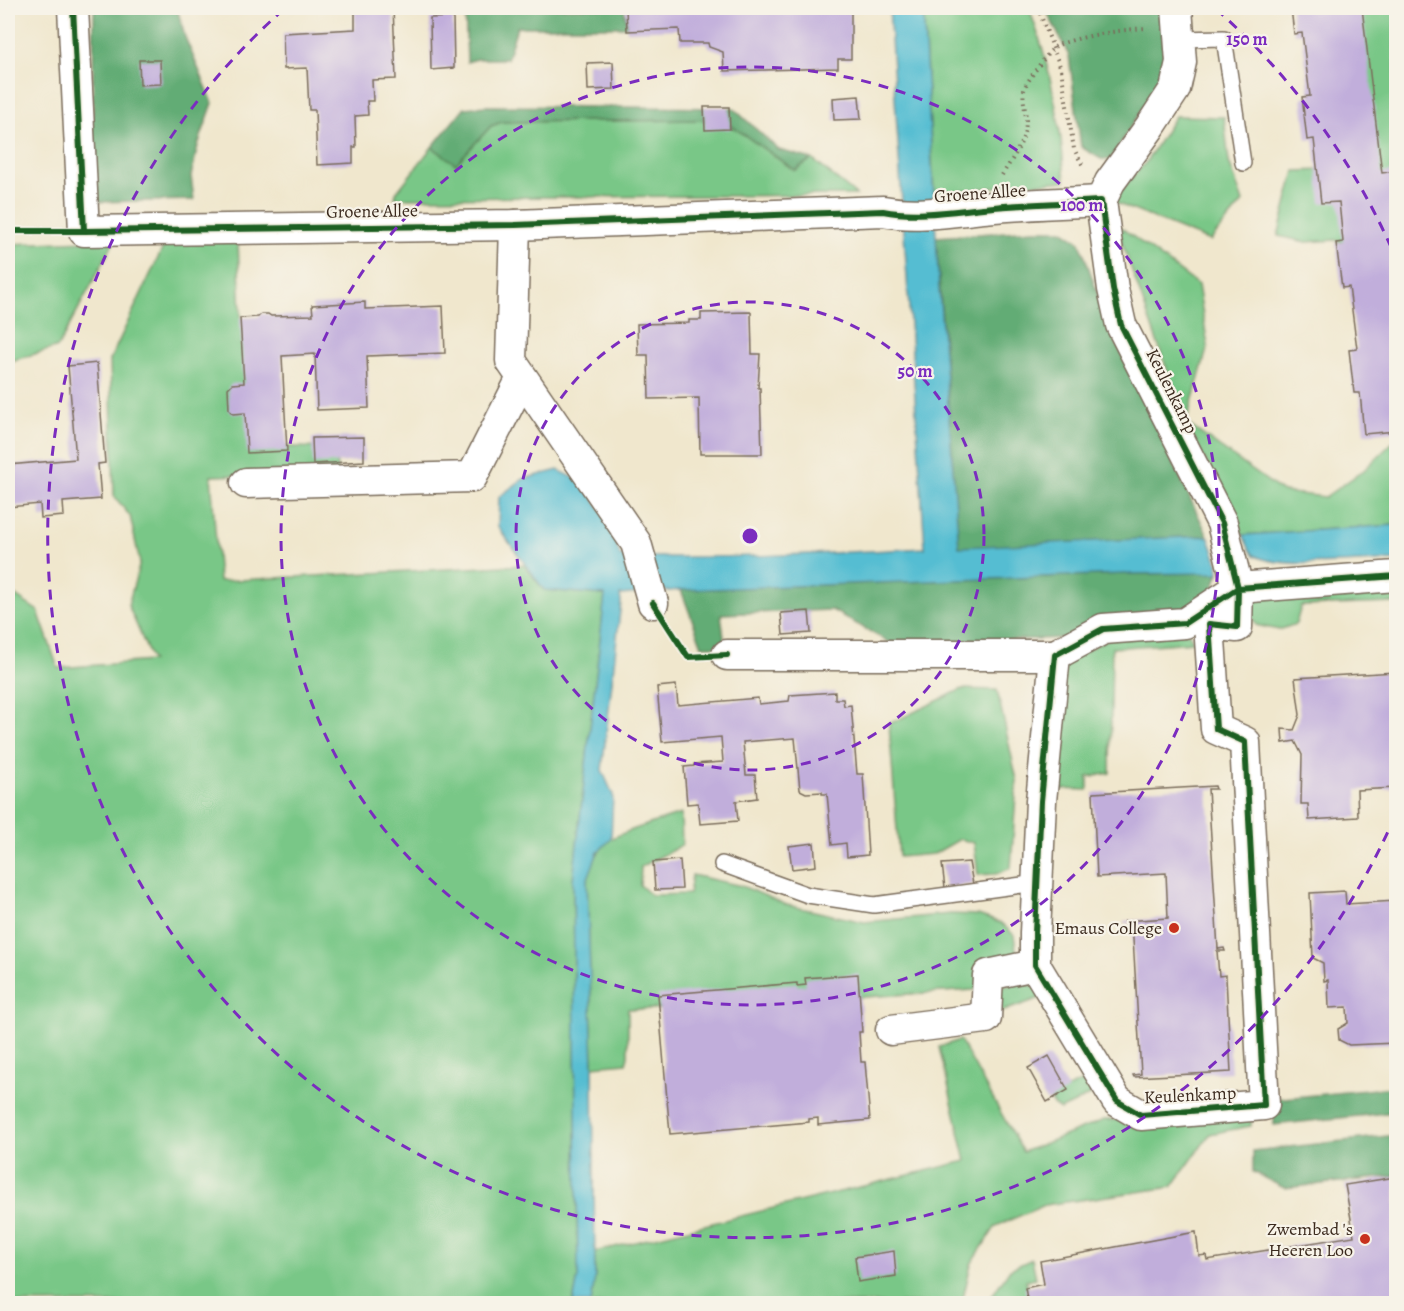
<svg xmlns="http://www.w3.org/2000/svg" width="1404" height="1311" font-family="Alegreya,serif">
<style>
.green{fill:#79c787;stroke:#5a7852;stroke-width:1.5}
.forest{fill:#62ac74;stroke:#4e6b49;stroke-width:1.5}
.water{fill:#55bdd2;stroke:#487478;stroke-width:1.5}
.building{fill:#c1aedb}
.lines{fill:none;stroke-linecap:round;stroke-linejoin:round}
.lane-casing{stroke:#7a6c5b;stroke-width:18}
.street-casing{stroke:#7a6c5b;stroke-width:33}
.path{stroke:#7a6c5b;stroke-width:4;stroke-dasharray:1.5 4.5;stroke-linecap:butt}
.lane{stroke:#fff;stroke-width:15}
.street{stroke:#fff;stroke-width:30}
.cycleway-casing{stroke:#f7f3e8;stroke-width:10}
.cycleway{stroke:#1b5e20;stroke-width:6}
.ring{fill:none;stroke:#7b2cbf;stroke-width:3;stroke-dasharray:10 8}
.poi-dot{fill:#c8321e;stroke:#f7f3e8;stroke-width:2}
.labels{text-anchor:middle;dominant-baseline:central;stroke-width:4.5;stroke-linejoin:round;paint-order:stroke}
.street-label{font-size:18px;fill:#3b2a1e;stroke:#f7f3e8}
.poi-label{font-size:18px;fill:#3b2a1e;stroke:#f7f3e8;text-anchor:end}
.centre{fill:#7b2cbf;stroke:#f7f3e8;stroke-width:3}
.ring-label{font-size:18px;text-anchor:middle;font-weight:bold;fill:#7b2cbf;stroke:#f7f3e8;stroke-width:4.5;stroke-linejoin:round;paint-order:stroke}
</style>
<rect width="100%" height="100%" fill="#f7f3e8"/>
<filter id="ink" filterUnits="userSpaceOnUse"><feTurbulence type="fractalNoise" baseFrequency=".0167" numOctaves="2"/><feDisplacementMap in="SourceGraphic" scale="12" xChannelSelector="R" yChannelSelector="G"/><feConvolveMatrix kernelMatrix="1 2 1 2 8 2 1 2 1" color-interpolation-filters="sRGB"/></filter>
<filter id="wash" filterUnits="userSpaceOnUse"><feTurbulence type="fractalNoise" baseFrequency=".008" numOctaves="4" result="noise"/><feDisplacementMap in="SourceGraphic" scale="24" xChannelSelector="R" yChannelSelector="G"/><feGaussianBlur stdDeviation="1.35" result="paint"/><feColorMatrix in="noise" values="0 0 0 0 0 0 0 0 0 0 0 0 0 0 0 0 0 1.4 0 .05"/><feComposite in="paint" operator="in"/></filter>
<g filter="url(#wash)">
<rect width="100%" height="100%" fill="#f0e7cd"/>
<!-- green -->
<g class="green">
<path d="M923 8H1029C1050 64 1061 122 1065 181L934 193Z"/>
<polygon points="1353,8 1396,8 1396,281 1379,256 1336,240 1306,242 1278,236 1295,171 1353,169 1367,99"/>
<polygon points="1175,116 1224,117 1229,162 1243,202 1210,241 1111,201 1146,162"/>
<polygon points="702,120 733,127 794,170 812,159 856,195 395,198 396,193 432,147 456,164 491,126 502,122"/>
<polygon points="1115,223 1198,285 1208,346 1186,423 1283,492 1325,497 1364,470 1396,439 1396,525 1243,535 1186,423"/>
<polygon points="115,240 58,347 8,362 8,244"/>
<polygon points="166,241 238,241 241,315 250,446 336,448 337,473 211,476 219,581 524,565 544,590 605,595 573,880 578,1277 573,1303 8,1303 8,594 11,593 38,611 58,668 152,661 128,605 140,563 130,516 114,496 110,360"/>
<polygon points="1396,591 1396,603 1301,606 1296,624 1279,630 1256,625 1250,613 1249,604 1258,596"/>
<polygon points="1189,633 1193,642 1112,648 1110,773 1088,777 1088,790 1057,789 1064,663 1111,637"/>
<polygon points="962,689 997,690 1017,780 1011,868 996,874 978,875 974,843 960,839 934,854 899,857 889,724"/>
<path d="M681 814 682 845 641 867 640 885 651 895 689 894 692 875 742 886 787 905 864 922 951 914 978 915 1001 923 1014 935 1017 957 974 990 672 1009H628V1056L626 1063 593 1066 587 880C591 865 597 850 610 840 619 832 666 819 681 814Z"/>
<polygon points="1021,982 1037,987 1043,997 1001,1012 995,989"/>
<polygon points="960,1040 1023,1152 1104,1120 1251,1116 1251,1126 1210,1134 1172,1187 1045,1205 996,1226 971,1264 962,1303 591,1304 595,1277 594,1252 966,1161 939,1047"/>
<polygon points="1090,1078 1093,1086 1092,1093 1081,1100 1060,1110 1053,1105 1050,1096"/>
<polygon points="1032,1259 1036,1278 1026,1280 1030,1303 990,1304 991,1297 1010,1269"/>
</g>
<!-- forest -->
<g class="forest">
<polygon points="94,8 177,8 185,37 213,103 198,145 191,176 194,200 94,202 92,164"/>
<polygon points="465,8 624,8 627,27 517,27 507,59 477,59 467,62"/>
<polygon points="1045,8 1164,8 1169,65 1110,160 1101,159 1081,147 1069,56"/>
<polygon points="486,106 733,108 779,150 812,159 795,170 733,127 702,120 502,122 491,126 456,164 432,147 464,108"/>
<polygon points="1033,230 1062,230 1080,242 1110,330 1208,536 959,548 936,237"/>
<polygon points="1219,573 1210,596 1177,614 1066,638 892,644 832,610 721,614 725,646 702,646 681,590 1124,574"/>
<polygon points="1396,1087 1396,1112 1274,1125 1274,1099"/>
<polygon points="1396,1135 1396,1176 1284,1188 1253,1172 1253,1151"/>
</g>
<!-- water -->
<g class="water">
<path d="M889 8H923L939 288 959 547 1208 536 1218 563 1219 573 1124 574 681 590 620 595 621 602 602 770 613 795 611 839 598 852 587 881 593 1066 595 1277 591 1303H573L578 1277 573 880 605 595 544 590 498 527 499 497 523 479 558 470 581 481 610 522 620 556C722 559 823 554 925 548Z"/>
<path d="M1396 525V560C1365 561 1277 570 1254 555 1249 551 1246 541 1243 535Z"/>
</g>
<g id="blocks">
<!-- building -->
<g class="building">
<polygon points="355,8 393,8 396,79 372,80 373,101 367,101 368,115 355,116 356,147 353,147 353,163 317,165 315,110 309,110 307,68 284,69 283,33 355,29"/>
<polygon points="626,8 851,8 851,59 838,59 838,68 724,71 723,52 709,47 708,43 680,43 679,29 627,31"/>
<polygon points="1291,8 1362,8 1382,173 1396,171 1396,431 1364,434 1360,393 1354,393 1349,350 1357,349 1349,287 1342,288 1336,243 1343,242 1339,202 1321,203 1314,139 1307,140 1302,97 1310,96 1302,33 1294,34"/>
<polygon points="453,17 454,68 431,70 430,18"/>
<polygon points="139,60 160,60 161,84 140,85"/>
<polygon points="613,62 614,89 588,90 587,63"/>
<polygon points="859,96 861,119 834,120 833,98"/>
<polygon points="704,107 729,107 730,129 705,130"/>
<polygon points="365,302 365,309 443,306 445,353 367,356 369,408 317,410 315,354 282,356 287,451 247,453 245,413 233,414 229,410 228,388 232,384 244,383 240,318 258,317 261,314 268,314 271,316 313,315 312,305"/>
<polygon points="751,312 752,354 760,354 758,388 760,388 762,454 700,454 699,398 649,399 648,355 638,355 637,324 689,323 689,320 701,320 701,313"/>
<polygon points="97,363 105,463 98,464 101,499 63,502 64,516 41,518 40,504 8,507 8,465 76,459 68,366"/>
<polygon points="364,437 364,461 313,464 312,438"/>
<polygon points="809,611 811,633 783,635 781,613"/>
<polygon points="1396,672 1396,788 1357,790 1358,817 1309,820 1308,804 1301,804 1302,755 1295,741 1283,743 1282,729 1294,730 1300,715 1295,678"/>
<polygon points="676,685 678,705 758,698 759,704 789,701 790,695 835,692 835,699 843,699 844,706 851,705 857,774 863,774 868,855 847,857 846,843 832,845 827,794 822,794 822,792 806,793 800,790 795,738 743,742 746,775 755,775 757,798 736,801 738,821 700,824 698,803 687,804 684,767 694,766 694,764 723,762 721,737 662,742 657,687"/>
<polygon points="1215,786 1216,789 1208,789 1218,949 1224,948 1225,951 1217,951 1219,976 1226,975 1226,978 1231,1072 1134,1077 1133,1075 1141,1074 1134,955 1132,923 1125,923 1125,921 1168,918 1166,873 1097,877 1093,793"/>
<polygon points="814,843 816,866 792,869 789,846"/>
<polygon points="680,860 682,889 655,890 653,862"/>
<polygon points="969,862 973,884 945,888 942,864"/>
<polygon points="1345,891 1346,904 1396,901 1396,1043 1349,1045 1339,1040 1338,1029 1348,1023 1347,1007 1329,1008 1328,980 1324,981 1323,963 1313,958 1310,893"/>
<polygon points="858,974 862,1032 859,1032 861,1062 865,1062 870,1120 818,1125 818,1118 809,1119 809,1122 670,1134 658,995 797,983 797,986 806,985 805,978"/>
<polygon points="1049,1056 1068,1090 1047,1102 1028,1068"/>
<polygon points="1396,1177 1396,1301 1384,1304 1028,1304 1025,1288 1044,1284 1040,1261 1196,1232 1199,1256 1206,1255 1207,1260 1354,1236 1345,1185"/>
<polygon points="894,1251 896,1276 858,1282 855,1257"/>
</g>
</g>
</g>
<g filter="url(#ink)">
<use href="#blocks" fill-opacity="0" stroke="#7a6c5b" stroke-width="1.5"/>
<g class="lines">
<!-- lane casing -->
<g class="lane-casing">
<g id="lane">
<polyline points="1180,39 1224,38 1243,163"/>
<polyline points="722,864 808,895 874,905 1037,883"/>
</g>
</g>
<!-- street casing -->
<g class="street-casing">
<g id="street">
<path d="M73 8 84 231 515 225 883 211C919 218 958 210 994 207 1030 204 1065 203 1101 201"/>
<polyline points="1101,201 1113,289 1121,325 1222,523 1238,588 1237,627 1209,624 1216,729 1245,742 1264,1105 1141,1115 1117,1101 1035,965 1035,933 1041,801 1055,655 1103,629 1185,623 1238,588 1396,576"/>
<polyline points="1101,201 1110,182 1150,127 1175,89 1181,62 1177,8"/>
<polyline points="515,225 511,361 636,543 653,603"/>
<polyline points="246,483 472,477 522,378"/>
<polyline points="727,655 1055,655"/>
<polyline points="891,1030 986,1018 988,975 1035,965"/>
</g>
</g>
<!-- path -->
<g class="path">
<polyline points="1038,8 1061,69 1074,149 1083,166"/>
<path d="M1002 175C1013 158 1026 140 1026 120 1026 110 1021 97 1025 87 1028 80 1049 50 1056 46 1074 37 1126 29 1147 28"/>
</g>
<!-- lane -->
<use href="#lane" class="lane"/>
<!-- street -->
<use href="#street" class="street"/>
<!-- cycleway casing -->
<g class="cycleway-casing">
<g id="cycleway">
<path d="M73 8 84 231 515 225 883 211C919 218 958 210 994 207 1030 204 1065 203 1101 201L1113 289 1121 325 1222 523 1238 588 1237 627 1209 624 1216 729 1245 742 1264 1105 1141 1115 1117 1101 1035 965V933L1041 801 1055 655 1103 629 1185 623 1238 588 1396 576"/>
<polyline points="8,231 84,231"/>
<polyline points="653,603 688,657 727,655"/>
</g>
</g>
<!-- cycleway -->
<use href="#cycleway" class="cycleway"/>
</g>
</g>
<!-- distance rings -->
<g class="ring">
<circle cx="750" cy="536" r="234"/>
<circle cx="750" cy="536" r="469"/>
<path d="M1395 816A703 703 0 1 1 284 9M1216 9A703 703 0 0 1 1395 256"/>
</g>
<!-- markers -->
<g class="poi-dot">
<circle cx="1174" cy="928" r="6"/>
<circle cx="1365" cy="1239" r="6"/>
</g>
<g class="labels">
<!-- street labels -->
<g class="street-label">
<text transform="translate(980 193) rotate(-4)">Groene Allee</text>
<text transform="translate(372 211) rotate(-1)">Groene Allee</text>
<text transform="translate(1172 391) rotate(63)">Keulenkamp</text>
<text transform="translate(1190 1095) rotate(-3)">Keulenkamp</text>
</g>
<!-- poi labels -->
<g class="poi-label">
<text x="1162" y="928">Emaus College</text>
<text x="1353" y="1229">Zwembad 's<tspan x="1353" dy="21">Heeren Loo</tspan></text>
</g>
</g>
<circle cx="750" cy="536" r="9" class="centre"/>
<g class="ring-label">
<text x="1247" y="45">150 m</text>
<text x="1082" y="211">100 m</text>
<text x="915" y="377">50 m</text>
</g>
<!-- margin -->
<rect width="1404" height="1311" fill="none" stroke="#f7f3e8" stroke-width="30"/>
</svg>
